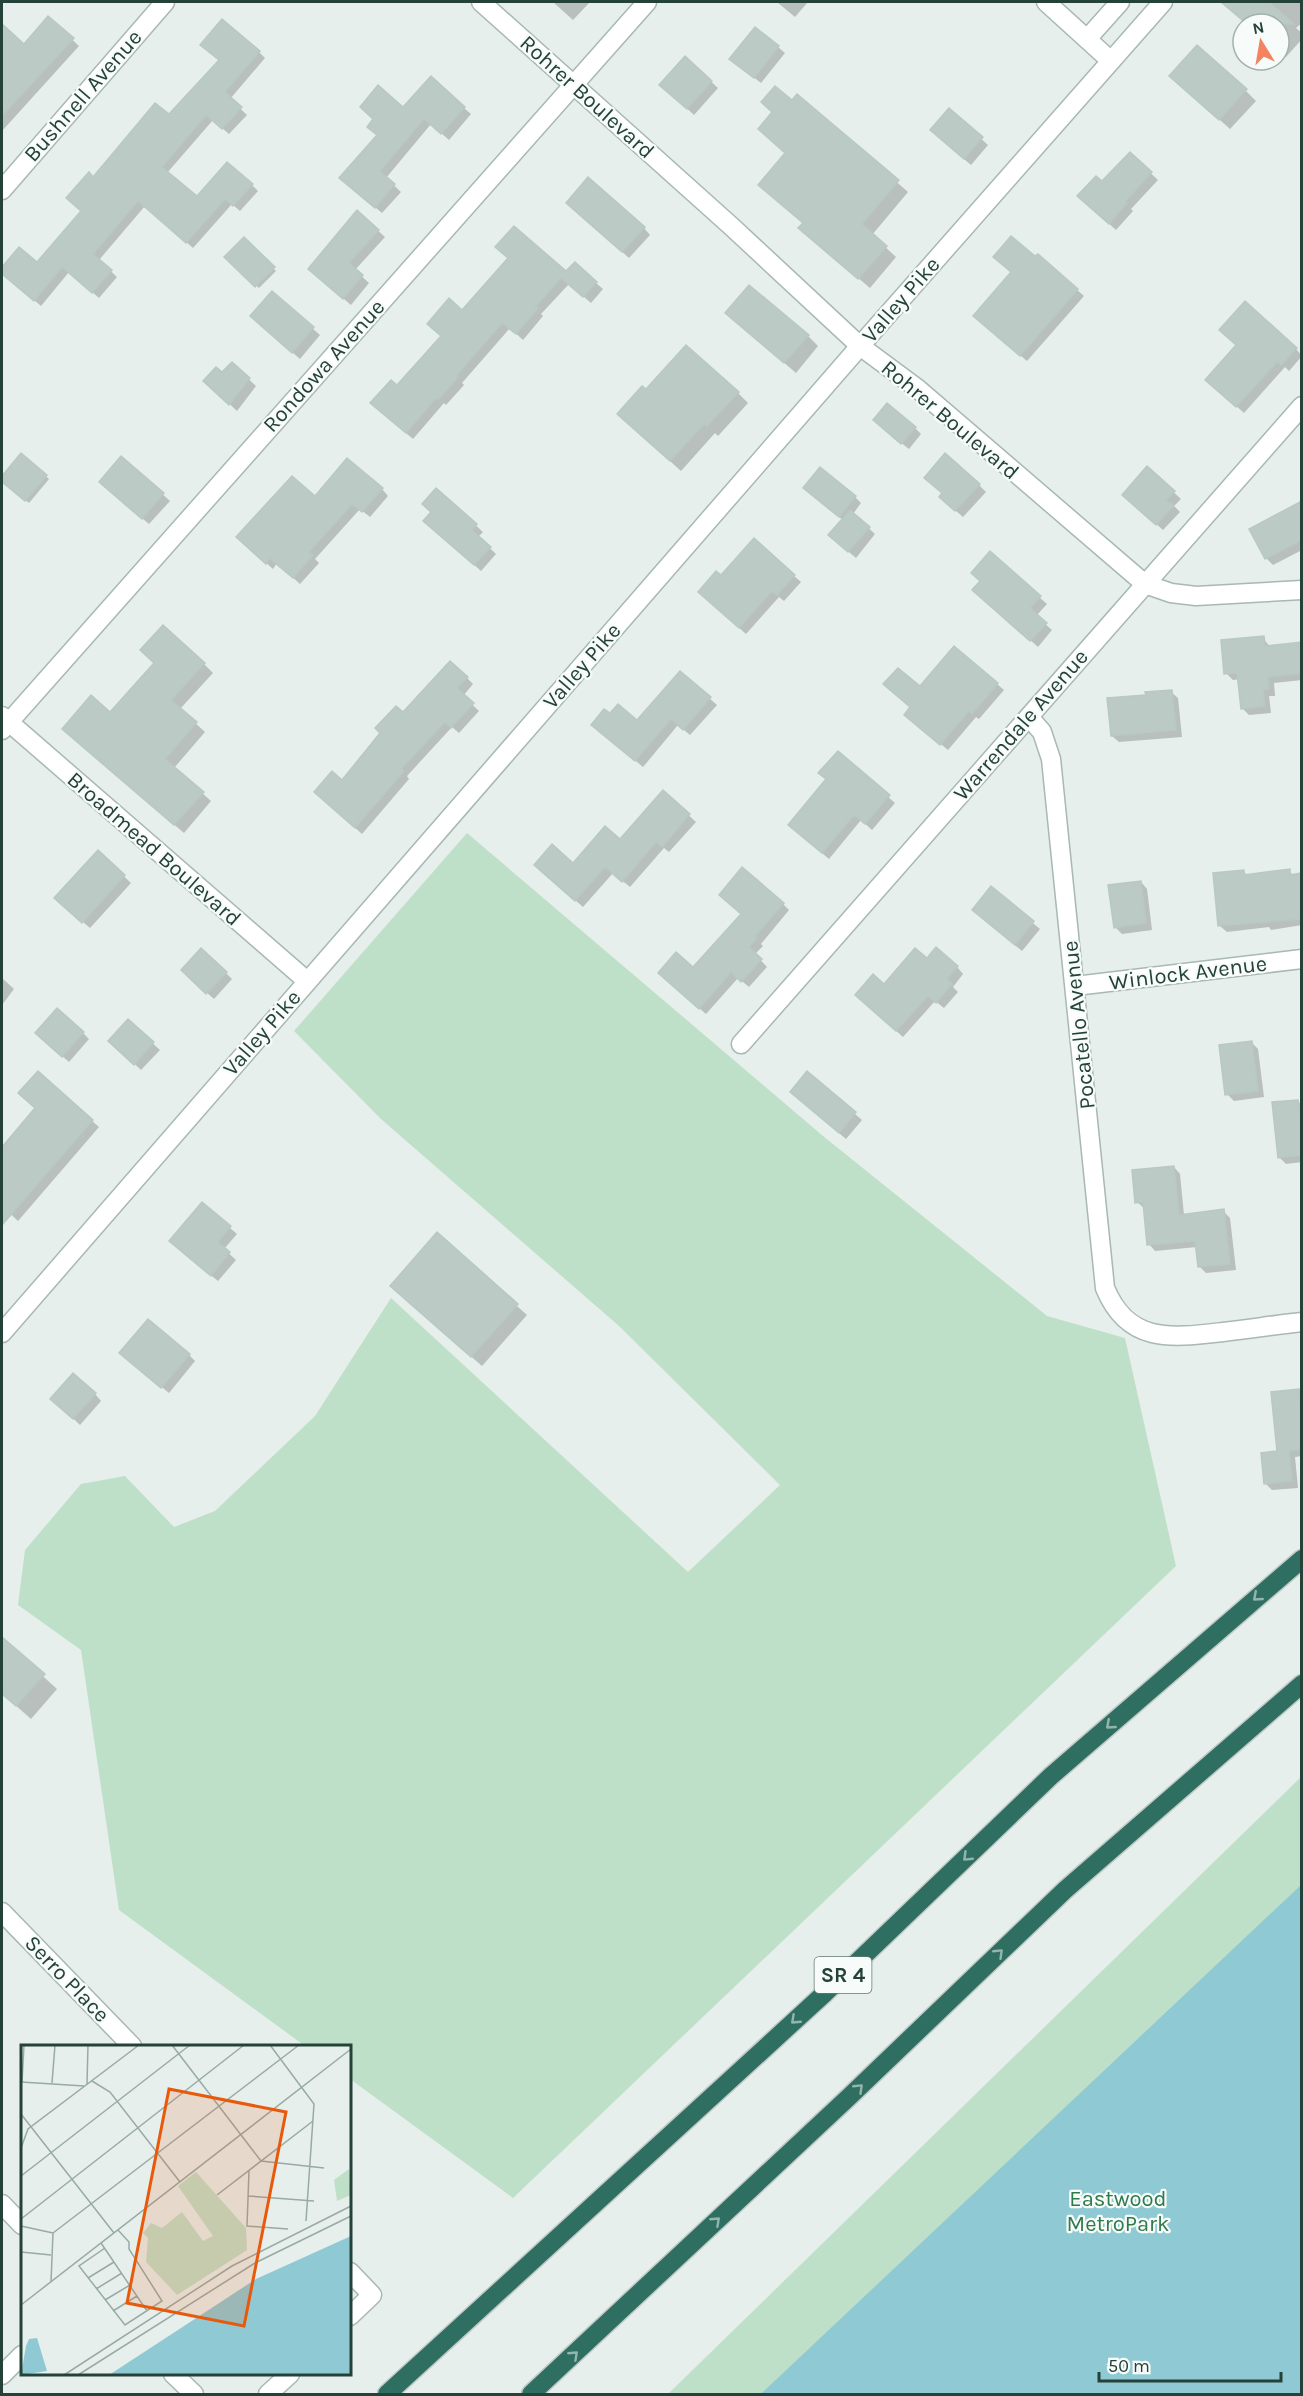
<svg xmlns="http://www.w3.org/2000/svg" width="1303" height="2396" font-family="Karla,sans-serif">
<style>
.green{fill:#bfe0c8}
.water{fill:#8ec9d4}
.shadow{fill:#0003}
.building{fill:#bbcac4;stroke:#b8c9c2;stroke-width:1.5}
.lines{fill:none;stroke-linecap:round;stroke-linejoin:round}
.minor-casing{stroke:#a8b8b2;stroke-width:21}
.highway-casing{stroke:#c2cac8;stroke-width:21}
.minor{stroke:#fff;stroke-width:18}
.highway{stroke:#2f6f62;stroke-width:18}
.oneway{stroke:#93b5ae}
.labels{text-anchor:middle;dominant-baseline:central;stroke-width:4.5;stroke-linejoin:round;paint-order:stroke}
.shield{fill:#f7fbf9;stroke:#637a73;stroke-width:1.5}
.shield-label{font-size:21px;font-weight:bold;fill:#24423a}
.street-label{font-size:22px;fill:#24423a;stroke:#f7fbf9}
.park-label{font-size:22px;fill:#2d7a4b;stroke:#f7fbf9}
.inset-road{fill:none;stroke:#98aaa4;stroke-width:1.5}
.view{fill:#e8590c;fill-opacity:0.15;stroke:#e8590c;stroke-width:3}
.inset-edge{fill:none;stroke:#24423a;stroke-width:3}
</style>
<rect width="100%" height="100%" fill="#e6efeb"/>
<!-- green -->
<g class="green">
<polygon points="467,833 823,1136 1047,1316 1125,1338 1176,1566 513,2198 350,2079 350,2046 305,2046 119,1910 81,1650 18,1605 25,1550 81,1484 125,1476 174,1527 215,1511 315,1416 391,1298 688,1572 780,1485 619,1326 381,1119 294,1031"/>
<polygon points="1301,1777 1301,2394 668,2394"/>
</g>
<!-- water -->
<polygon class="water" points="1301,1885 1301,2394 760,2394 764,2391"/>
<!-- shadow -->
<g class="shadow">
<polygon points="553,2 590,2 573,20"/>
<polygon points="777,2 808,2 795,17"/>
<polygon points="1238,2 1302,2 1302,23 1296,28 1302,33 1302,39 1286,57 1279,51 1279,24 1248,24 1232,9"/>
<polygon points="49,18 79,46 2,131 2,31 4,29 24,46"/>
<polygon points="778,47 785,53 761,83 738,65"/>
<polygon points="259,52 265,58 230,99 247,115 229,134 213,120 167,173 197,198 252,185 258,191 240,211 232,204 193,248 145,206 99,260 117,277 99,298 69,272 41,306 2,272 19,249 37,264 83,211 94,179 169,116"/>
<polygon points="685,58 718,88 694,115 668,91"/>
<polygon points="1182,86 1246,91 1256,101 1230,129"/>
<polygon points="798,96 908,192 872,235 896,257 870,288 811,238 804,224 787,154 792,103"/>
<polygon points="464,108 471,114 449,140 431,124 386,178 401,192 382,213 348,184 403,109"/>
<polygon points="949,110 988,145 971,165 938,137"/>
<polygon points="1130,154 1158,180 1131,209 1133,211 1116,230 1086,203"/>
<polygon points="574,209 644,228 650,235 629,258"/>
<polygon points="357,212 385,237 355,270 369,283 351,305 316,275 336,238 335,236"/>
<polygon points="244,239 276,271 259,288 226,257"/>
<polygon points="1038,256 1084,296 1027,361 982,322"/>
<polygon points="566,273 596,283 603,289 591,303 569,284 541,314 543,316 523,340 510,328 462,383 464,385 446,405 444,403 413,439 379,410 462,312"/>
<polygon points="272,293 320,335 300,359 258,323"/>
<polygon points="727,313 808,336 818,346 796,373"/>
<polygon points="1296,349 1302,356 1289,371 1285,367 1244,413 1214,386"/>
<polygon points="232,364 256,386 237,411 205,381 222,375"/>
<polygon points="646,391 738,393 748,403 718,436 715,433 681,471 629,424"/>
<polygon points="881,427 915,428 921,434 909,449"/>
<polygon points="21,455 49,479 29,503 2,480"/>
<polygon points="122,458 170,501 149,524 108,489"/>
<polygon points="1147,468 1181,499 1174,506 1180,512 1163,530 1131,501"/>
<polygon points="979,485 986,492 963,517 947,503 944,493"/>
<polygon points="382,489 388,496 370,517 360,509 315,559 319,563 300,584 277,563 273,569 244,543 315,498"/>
<polygon points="437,490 483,532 478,537 496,554 481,571 432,527"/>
<polygon points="811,494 855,497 861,503 853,514 875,534 856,558 837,542 843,520"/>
<polygon points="1302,503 1302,550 1273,565 1266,558"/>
<polygon points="990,554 1047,604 1036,616 1052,630 1038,647 981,596 982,581"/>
<polygon points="794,576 801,582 784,601 779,597 746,634 706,598"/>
<polygon points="1263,638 1270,647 1302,643 1302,680 1274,683 1275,696 1269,696 1271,713 1249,715 1242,708 1240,679 1233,680 1226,673"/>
<polygon points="204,664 213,673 180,709 205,732 174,768 211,801 184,833 73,738 111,714"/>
<polygon points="681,673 717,705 690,735 678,725 643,767 600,731 638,722"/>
<polygon points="467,678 473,684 463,696 479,711 459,733 452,727 407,776 409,779 362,834 322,798 342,782 382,733 403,715"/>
<polygon points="997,684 1004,690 979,719 976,717 948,750 913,721 920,688"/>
<polygon points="1171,692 1178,698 1182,737 1119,742 1112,736 1147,696"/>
<polygon points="838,753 895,803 872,830 861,820 829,859 796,831 827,780"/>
<polygon points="663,792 696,822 669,852 664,848 630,887 613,873 583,907 543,872 573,865 620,841"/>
<polygon points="98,852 131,883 90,928 63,905"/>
<polygon points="1243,871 1248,876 1289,871 1294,876 1302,875 1302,925 1271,930 1269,927 1227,932 1220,926"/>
<polygon points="1141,882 1147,889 1152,930 1122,934 1115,927"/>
<polygon points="991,888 1040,929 1022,951 980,916"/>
<polygon points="783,904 789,910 761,944 763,946 755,954 767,967 749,987 738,978 706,1014 666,979 693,969 742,914"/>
<polygon points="927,960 957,967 963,974 953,987 958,992 944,1008 935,1001 903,1037 863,1001 884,986"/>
<polygon points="226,973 232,979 214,999 189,977"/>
<polygon points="2,978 14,989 2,1005"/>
<polygon points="128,1021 160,1050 141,1070 117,1047"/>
<polygon points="83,1033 89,1039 69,1062 43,1039"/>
<polygon points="1251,1042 1258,1049 1264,1097 1234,1101 1227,1094"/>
<polygon points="807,1073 862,1120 846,1139 798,1098"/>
<polygon points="1297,1101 1302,1105 1302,1162 1286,1164 1279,1157"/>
<polygon points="37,1109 92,1121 99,1127 18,1221 2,1206 2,1149"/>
<polygon points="1174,1167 1180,1174 1184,1215 1223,1211 1230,1218 1236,1270 1206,1273 1200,1267 1197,1247 1155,1251 1149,1244 1145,1209 1137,1202"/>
<polygon points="202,1204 237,1234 224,1249 236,1260 218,1281 178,1248"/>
<polygon points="437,1235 527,1315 482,1366 402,1296"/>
<polygon points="189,1355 195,1361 169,1393 128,1359"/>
<polygon points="1302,1390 1302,1456 1295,1457 1298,1488 1272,1490 1266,1484 1279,1452 1272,1393"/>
<polygon points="95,1394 101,1401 80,1425 59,1405"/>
<polygon points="2,1639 57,1689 31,1719 4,1695 2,1698"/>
</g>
<!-- building -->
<g class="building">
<polygon points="1221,2 1269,2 1294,24 1247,24"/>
<polygon points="48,16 74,38 2,116 2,24 24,44"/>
<polygon points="222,19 260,51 225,92 242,107 222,129 206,115 162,167 197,196 227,162 253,184 233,206 225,199 186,243 138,201 93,254 112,270 92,293 62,267 34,301 2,274 2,267 19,247 37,262 81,211 66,198 89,172 93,177 155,103 169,114 219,60 200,45"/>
<polygon points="755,27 779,46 754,78 729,59"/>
<polygon points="1197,45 1247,89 1219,120 1169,76"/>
<polygon points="685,56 712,81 687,109 659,85"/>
<polygon points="431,76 465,107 441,134 424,119 380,171 395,184 375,208 339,178 377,135 367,127 373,119 360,107 378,85 403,107"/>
<polygon points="775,86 792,100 797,94 899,180 862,224 887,246 858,279 798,228 803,223 758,185 785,153 758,129 772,112 761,102"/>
<polygon points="949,108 983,137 964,159 930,130"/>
<polygon points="1130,152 1152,172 1125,202 1127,203 1109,224 1077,196 1096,176 1102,181"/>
<polygon points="588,177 645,227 622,252 566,203"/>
<polygon points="357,210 379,230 349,263 363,275 343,299 308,269"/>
<polygon points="514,226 566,271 575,262 597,282 583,297 561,278 536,306 538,308 516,334 502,323 456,376 458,377 438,400 436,398 406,433 370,403 391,380 397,385 441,336 427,324 449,298 462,310 508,258 495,247"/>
<polygon points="1011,236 1035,256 1038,254 1078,289 1020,356 973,316 1011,272 993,257"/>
<polygon points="244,237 275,267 255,287 224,257"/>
<polygon points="749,285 809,335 784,363 725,313"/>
<polygon points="272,291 314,327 292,353 250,316"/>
<polygon points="1245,301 1297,348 1281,365 1277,362 1236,407 1205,380 1236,345 1219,330"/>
<polygon points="686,345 739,392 707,426 704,424 670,461 617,414 642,386 646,389"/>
<polygon points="232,362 250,378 229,405 203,381 216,367 222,372"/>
<polygon points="887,403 916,427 901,444 873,420"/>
<polygon points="21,453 47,475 25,501 2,482 2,476"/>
<polygon points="945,453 980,484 955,511 939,497 942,493 924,478"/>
<polygon points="121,456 164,493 142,519 99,482"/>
<polygon points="347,458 383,488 362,512 352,504 309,552 313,555 293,578 269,558 266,564 236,537 292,476 315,496"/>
<polygon points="1147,466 1175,491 1166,501 1174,505 1156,525 1122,495"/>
<polygon points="820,467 856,496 839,517 803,488"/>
<polygon points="436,488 477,524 472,530 491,547 474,565 423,521 431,512 422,504"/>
<polygon points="1302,501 1302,540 1265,559 1249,529"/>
<polygon points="850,510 870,527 848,552 828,535"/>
<polygon points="754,538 795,575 777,595 772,591 739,628 698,592 716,571 721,575"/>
<polygon points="990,551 1041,596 1030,608 1047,623 1030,641 972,590 980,581 971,573"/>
<polygon points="163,625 205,663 171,700 197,722 165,759 204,792 174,825 62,729 91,695 110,712 154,663 140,650"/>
<polygon points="1264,636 1265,646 1302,642 1302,673 1268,677 1269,689 1263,690 1265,706 1241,709 1237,673 1224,674 1221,640"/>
<polygon points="954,646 998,683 972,714 969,711 940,745 904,715 910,707 883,684 898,668 920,686"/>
<polygon points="450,661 468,677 457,688 474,703 451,728 445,722 401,769 404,771 355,828 314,792 332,771 342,780 380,733 375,728 396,706 403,712"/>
<polygon points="680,671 711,697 683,730 671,719 635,761 591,725 604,709 610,713 618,704 637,720"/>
<polygon points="1172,690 1176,730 1111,736 1107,698 1146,695 1145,692"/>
<polygon points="838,751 890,795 865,824 854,815 822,853 788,825 826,779 818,773"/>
<polygon points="663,790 690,814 662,847 656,842 622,882 605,867 575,901 534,865 552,844 573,863 605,826 620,839"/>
<polygon points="98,850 125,875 82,923 54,898"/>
<polygon points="742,867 784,903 755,936 757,938 749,947 762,959 741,982 731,972 699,1009 658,973 676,952 693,967 741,914 719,895"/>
<polygon points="1290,869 1290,875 1302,873 1302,919 1218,926 1213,873 1244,870 1244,875"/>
<polygon points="1141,881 1146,923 1114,928 1108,885"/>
<polygon points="991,886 1034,921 1015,945 972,910"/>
<polygon points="936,947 958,966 947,979 952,984 936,1003 928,996 896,1031 855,995 873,974 884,984 915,948 927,958"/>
<polygon points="201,948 227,972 206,994 181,970"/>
<polygon points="57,1008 84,1032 62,1057 35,1033"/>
<polygon points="128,1019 154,1042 134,1065 108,1041"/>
<polygon points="1252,1041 1258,1091 1225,1095 1219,1045"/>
<polygon points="38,1071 93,1120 2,1225 2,1147 35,1108 18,1093"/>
<polygon points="807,1071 856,1112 839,1133 790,1092"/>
<polygon points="1298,1100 1302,1121 1302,1155 1278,1158 1272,1102"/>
<polygon points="1174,1166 1179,1215 1224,1209 1230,1264 1198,1267 1195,1241 1147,1245 1143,1202 1135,1203 1132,1170"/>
<polygon points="202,1202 231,1226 218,1242 230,1252 211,1276 169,1241"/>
<polygon points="437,1232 518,1304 471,1357 390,1286"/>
<polygon points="148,1319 190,1354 161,1388 119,1353"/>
<polygon points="73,1373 96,1393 73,1419 50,1399"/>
<polygon points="1299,1389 1302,1449 1289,1451 1292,1481 1264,1484 1261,1453 1277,1451 1271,1392"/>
<polygon points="2,1637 45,1674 16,1706 2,1694"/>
</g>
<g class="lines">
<!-- minor casing -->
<g class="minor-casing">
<g id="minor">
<polyline points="481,2 731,226 860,346 918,389 1145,584 1171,593 1196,596 1302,590"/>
<polyline points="1046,2 1111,61"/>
<polyline points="1087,39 1120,2"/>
<polyline points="2,190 165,2"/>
<polyline points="2,716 307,981"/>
<path d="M1029 717 1042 732 1051 759 1105 1288C1128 1344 1171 1338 1223 1332 1249 1329 1275 1325 1302 1322"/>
<polyline points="2,730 647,2"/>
<polyline points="1075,986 1302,959"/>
<polyline points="741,1044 1302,406"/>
<polyline points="2,1333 860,346 1163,2"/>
<polyline points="2,1912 132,2046"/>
<polyline points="2,2204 22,2225"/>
<polyline points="350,2272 372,2295 350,2316"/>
<polyline points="173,2374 194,2394"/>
<polyline points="2,2375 22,2355"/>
<polyline points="268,2394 290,2374"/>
</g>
</g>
<!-- highway casing -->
<g class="highway-casing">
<g id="highway">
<polyline points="387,2394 825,1993 1051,1776 1302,1559"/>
<polyline points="531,2394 850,2096 1065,1890 1302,1684"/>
</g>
</g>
<!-- minor -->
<use href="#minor" class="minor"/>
<!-- highway -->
<use href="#highway" class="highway"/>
</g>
<!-- one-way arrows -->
<defs><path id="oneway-chevron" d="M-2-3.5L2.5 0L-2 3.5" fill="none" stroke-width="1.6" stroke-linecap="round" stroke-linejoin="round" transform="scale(1.5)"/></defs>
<g class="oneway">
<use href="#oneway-chevron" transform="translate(1257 1597) rotate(139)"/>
<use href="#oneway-chevron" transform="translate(1110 1725) rotate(139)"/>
<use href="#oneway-chevron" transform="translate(967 1857) rotate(136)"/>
<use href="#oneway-chevron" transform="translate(999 1953) rotate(-44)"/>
<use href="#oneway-chevron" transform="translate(795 2020) rotate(137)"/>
<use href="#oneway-chevron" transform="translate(859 2088) rotate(-44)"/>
<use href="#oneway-chevron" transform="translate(716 2221) rotate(-43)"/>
<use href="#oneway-chevron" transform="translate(574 2355) rotate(-43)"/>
</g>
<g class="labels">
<!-- shield labels -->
<rect class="shield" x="814.5" y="1957" width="57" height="36" rx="4.5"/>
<g class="shield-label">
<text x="843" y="1975">SR 4</text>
</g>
<!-- street labels -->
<g class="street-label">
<text transform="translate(83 96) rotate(-49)">Bushnell Avenue</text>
<text transform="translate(587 97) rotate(42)">Rohrer Boulevard</text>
<text transform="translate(901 300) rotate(-49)">Valley Pike</text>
<text transform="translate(324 366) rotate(-48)">Rondowa Avenue</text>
<text transform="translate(950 420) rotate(40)">Rohrer Boulevard</text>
<text transform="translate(582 666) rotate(-49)">Valley Pike</text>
<text transform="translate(1021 725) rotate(-49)">Warrendale Avenue</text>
<text transform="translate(154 849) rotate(41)">Broadmead Boulevard</text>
<text transform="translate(1188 973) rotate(-7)">Winlock Avenue</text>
<text transform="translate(1079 1025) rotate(-96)">Pocatello Avenue</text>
<text transform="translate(262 1033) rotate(-49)">Valley Pike</text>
<text transform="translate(67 1979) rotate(46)">Serro Place</text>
</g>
<!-- park labels -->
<g class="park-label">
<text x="1118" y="2199">Eastwood<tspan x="1118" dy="25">MetroPark</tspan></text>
</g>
</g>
<!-- overview -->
<g transform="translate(21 2045)">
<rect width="330" height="330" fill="#e6efeb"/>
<path d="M328 124 330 150 316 156 313 135ZM175 127 225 183 226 205 156 250 125 217 127 193 122 188 130 178 141 183 161 167 182 196 192 191 157 141Z" fill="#bfe0c8"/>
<path d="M330 191V330H88L235 234ZM16 293 26 326 0 330 5 301 8 294Z" fill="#8ec9d4"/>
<path class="inset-road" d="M151 0 240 116 303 123M249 0 293 59 285 176M71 36 89 47 159 137M0 37 63 41M1 37 3 0M31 38 34 0M66 39 67 0M0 69 93 188M0 103 7 84 118 0M228 126 226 181 267 184M0 131 169 0M196 150 292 76M227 151 293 156M0 174 223 0M0 181 32 188M32 188 278 0M80 198 126 266M84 203 58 221 104 280 141 256 108 204V197L97 185M0 207 30 210M67 233 93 217M30 237 32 188M75 244 101 228M84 255 109 240M0 260 330 4M92 266 116 251M43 330 211 221 330 161M57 330 234 218 330 171"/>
<path class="view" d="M148 44 265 67 223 281 106 258Z"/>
<rect width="330" height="330" class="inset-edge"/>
</g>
<!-- border -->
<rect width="1303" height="2396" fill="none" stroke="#24423a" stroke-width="6"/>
<!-- north arrow -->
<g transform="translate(1261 42) rotate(349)"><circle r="28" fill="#f7fbf9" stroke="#a3b1ad" stroke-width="1.5"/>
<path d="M0-4.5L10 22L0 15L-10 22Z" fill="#f4845f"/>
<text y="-9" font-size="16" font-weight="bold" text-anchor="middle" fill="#24423a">N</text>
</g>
<!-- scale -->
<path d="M1099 2372v9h182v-9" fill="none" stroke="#24423a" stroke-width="3"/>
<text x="1108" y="2372" font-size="18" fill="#24423a" stroke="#f7fbf9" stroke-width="4.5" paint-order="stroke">50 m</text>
</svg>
